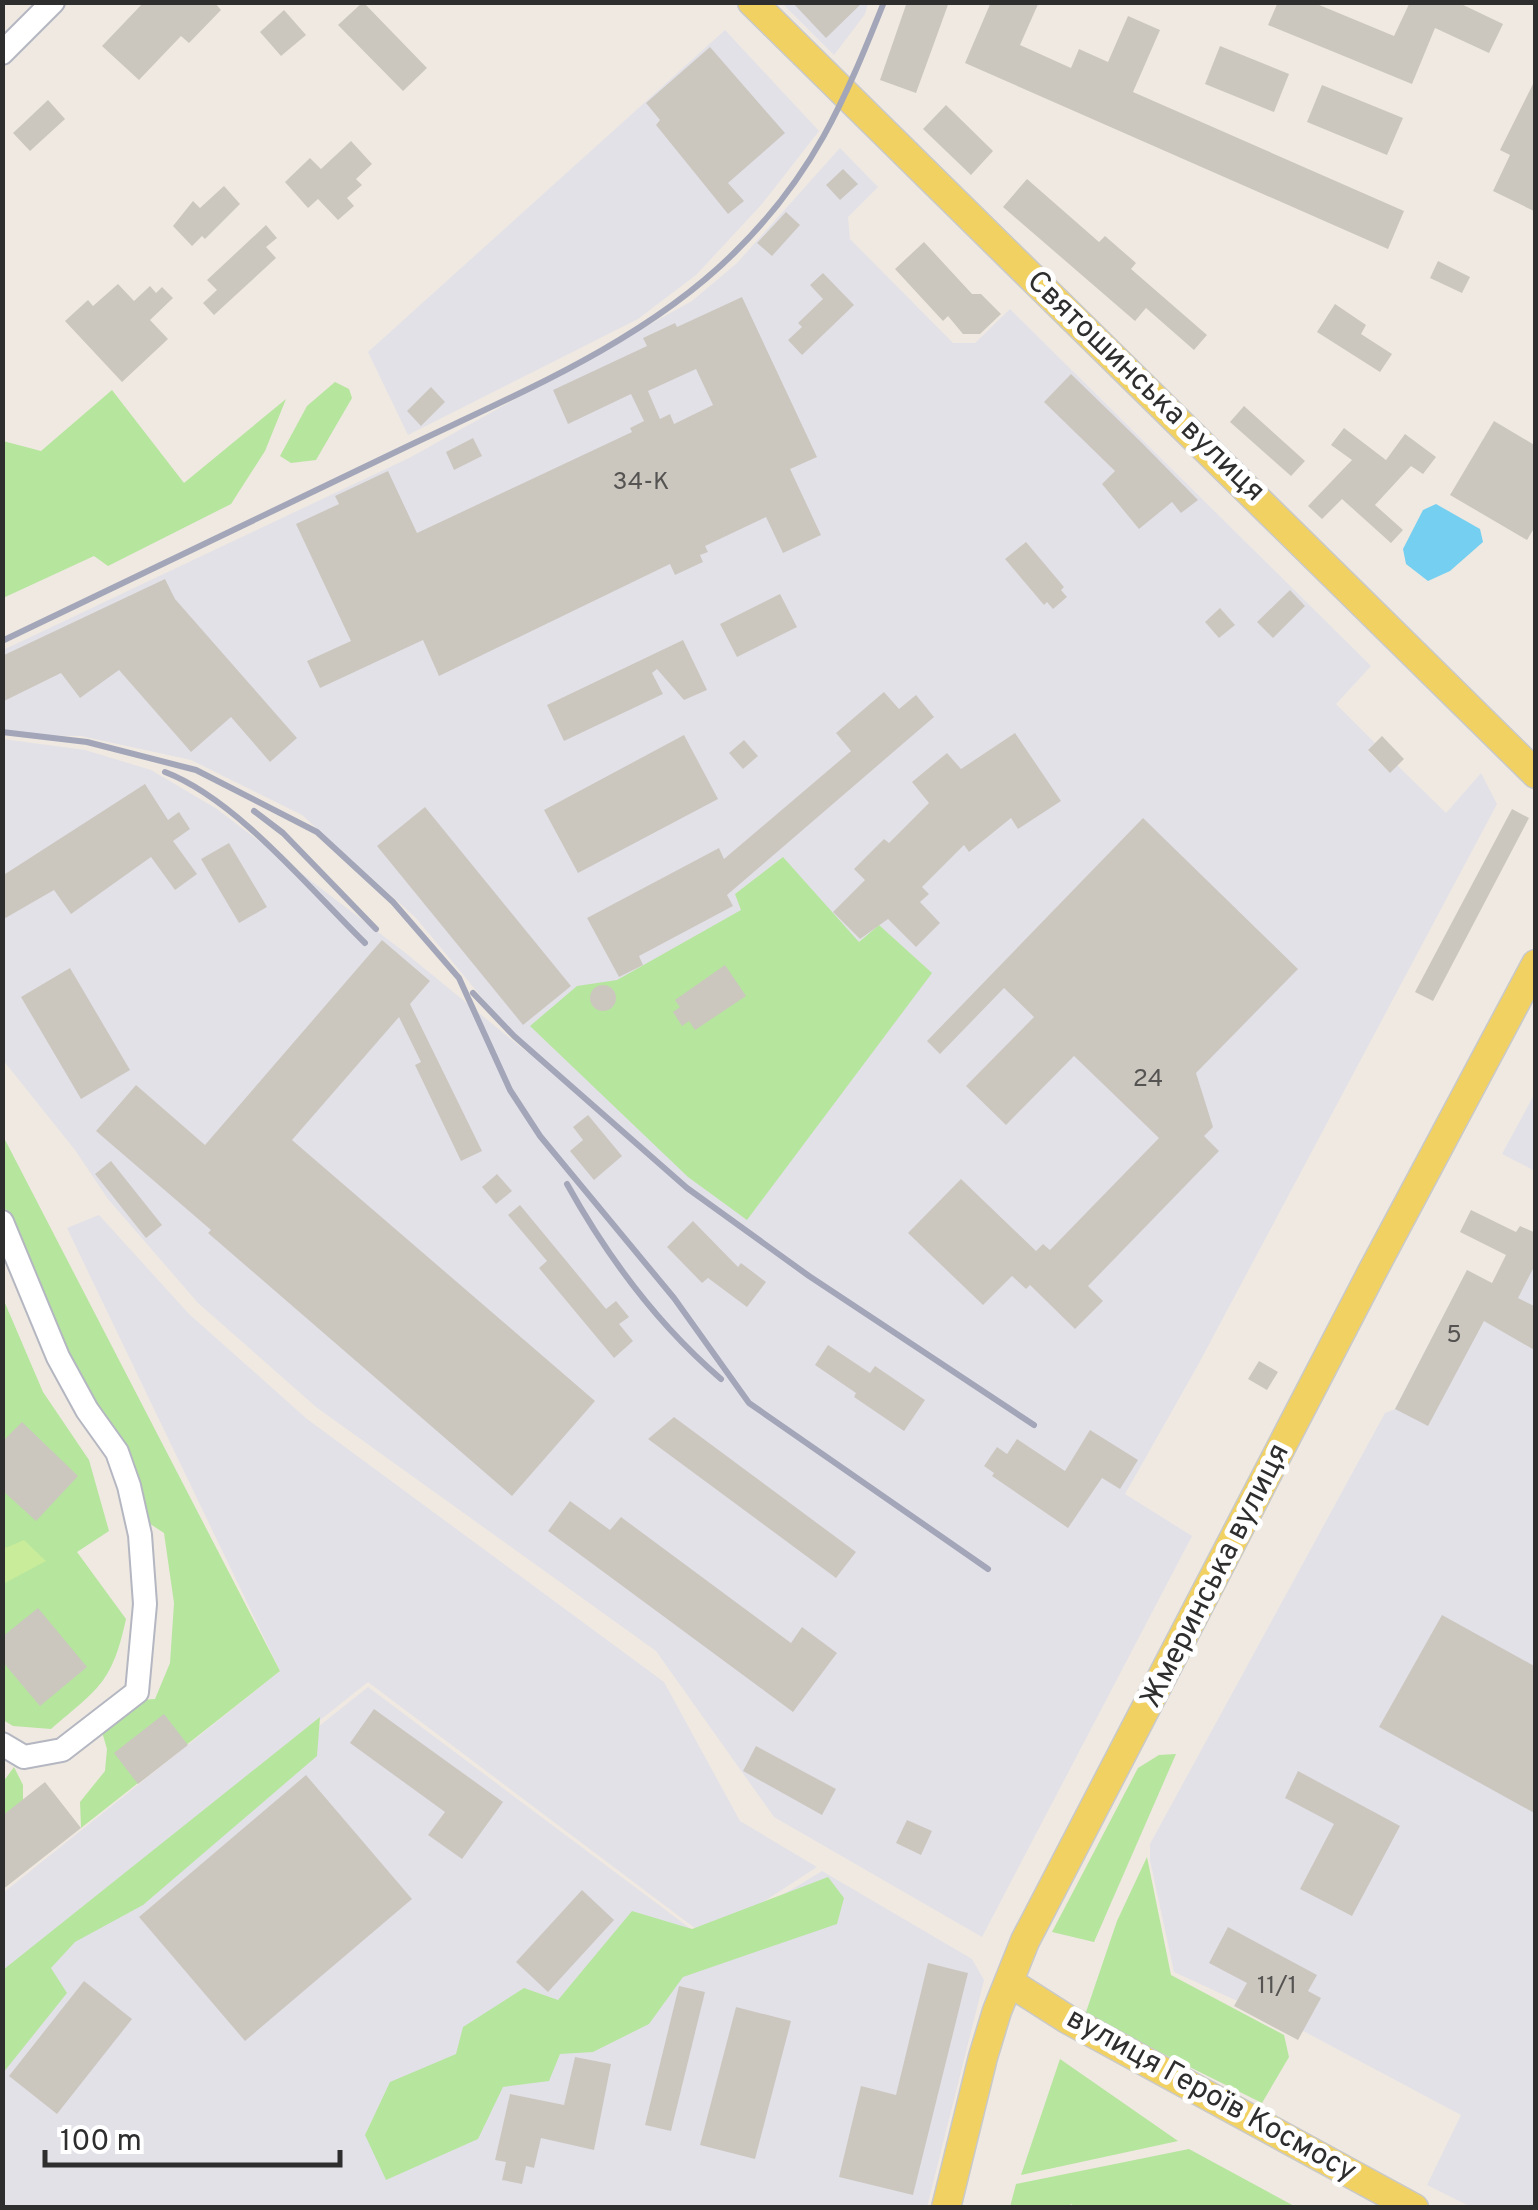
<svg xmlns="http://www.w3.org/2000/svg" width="1538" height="2210" font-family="Overpass,sans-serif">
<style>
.industrial{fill:#e3e1e8}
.green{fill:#b6e59e}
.pitch{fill:#c9ec9a}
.water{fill:#75cff0}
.building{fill:#cbc7bf;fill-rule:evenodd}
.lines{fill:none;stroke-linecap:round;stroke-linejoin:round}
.minor-casing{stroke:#b4b7c1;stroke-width:26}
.major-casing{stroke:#c9c9c9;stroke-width:31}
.minor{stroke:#fff;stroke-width:22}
.major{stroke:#f2d163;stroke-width:28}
.rail{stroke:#a3a6b8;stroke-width:6}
.labels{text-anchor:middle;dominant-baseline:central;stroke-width:10;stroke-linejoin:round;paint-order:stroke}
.number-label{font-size:25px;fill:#555452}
.street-label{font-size:30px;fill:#2e2e2e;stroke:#fff}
</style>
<rect width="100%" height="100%" fill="#efe9e1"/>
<!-- industrial -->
<g class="industrial">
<polygon points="782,3 868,3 865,14 834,55"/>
<polygon points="725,30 819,131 762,204 696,275 638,319 408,435 368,352"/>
<polygon points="840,148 878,187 848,217 850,239 953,343 975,343 1010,309 1371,666 1336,704 1375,743 1368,751 1389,772 1397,765 1446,813 1481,773 1497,804 1198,1365 1125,1494 1192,1536 982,1937 774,1817 656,1651 316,1407 198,1303 108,1199 75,1150 3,1060 3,739 85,750 151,770 217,809 403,951 528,1053 416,918 302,815 191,760 81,736 3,735 3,650 409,458 692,301 737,263"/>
<polygon points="1535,1093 1535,1171 1502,1154"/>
<polygon points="99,1215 189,1314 307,1419 664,1682 740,1821 817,1867 708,1938 368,1682 3,1972 3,1893 280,1671 67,1228"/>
<polygon points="1535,1263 1535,2207 1471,2207 1427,2185 1461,2115 1307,2033 1174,1972 1150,1860 1150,1844 1385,1413 1395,1409 1467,1270 1517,1297"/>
<polygon points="368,1687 707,1941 822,1871 972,1959 984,1980 927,2207 3,2208 3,1979"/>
</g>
<!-- green -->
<g class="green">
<polygon points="335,382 349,389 352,398 316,460 291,463 280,456 307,406"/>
<polygon points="112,390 184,483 286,399 265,451 231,504 108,566 94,556 3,598 3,441 41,451"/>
<polygon points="783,857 859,942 879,925 932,973 747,1220 688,1177 530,1026 577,986 617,980 741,910 735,894"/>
<polygon points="2,1134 280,1671 81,1828 80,1802 105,1771 107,1749 102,1732 140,1700 155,1699 170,1663 174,1603 164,1533 135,1514 90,1400 3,1204"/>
<path d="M2 1296 43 1392 89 1460 109 1531 77 1552 126 1619C112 1683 99 1688 51 1729L13 1726 3 1720Z"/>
<polygon points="320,1717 317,1756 143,1905 75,1942 51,1968 67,1993 3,2073 3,1970"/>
<polygon points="1176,1754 1094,1942 1052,1932 1138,1768 1159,1755"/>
<polygon points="14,1767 23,1785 23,1800 3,1816 3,1782"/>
<polygon points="1147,1857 1171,1975 1284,2035 1289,2057 1262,2103 1085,2015 1117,1921"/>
<polygon points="828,1877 844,1898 837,1924 683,1977 649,2024 593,2052 560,2054 549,2081 503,2087 478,2139 386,2180 365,2135 390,2082 456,2054 463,2027 524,1988 558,2000 632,1911 692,1929"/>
<polygon points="1060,2059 1178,2141 1021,2175"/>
<polygon points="1189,2149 1296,2207 1078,2208 1071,2204 1069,2207 1010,2207 1016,2184"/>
</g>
<!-- pitch -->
<polygon class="pitch" points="24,1540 46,1561 3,1584 3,1549"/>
<!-- water -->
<polygon class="water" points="1436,504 1480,529 1483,542 1450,571 1428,581 1406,564 1403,549 1423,510"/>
<!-- building -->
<g class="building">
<polygon points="144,2 214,2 221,10 189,43 181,36 139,80 102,46"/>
<polygon points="363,2 427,68 403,91 338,25"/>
<polygon points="792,2 863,2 826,38"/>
<polygon points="907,2 949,2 916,93 880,80"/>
<polygon points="991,2 1039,2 1020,45 1071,68 1079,49 1108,62 1128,16 1160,30 1133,92 1404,211 1388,249 965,63"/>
<polygon points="1278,2 1312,2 1394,36 1410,2 1457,2 1503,24 1489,53 1435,28 1412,84 1268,25"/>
<polygon points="284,10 306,35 281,56 260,32"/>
<polygon points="1220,46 1289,74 1274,112 1205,84"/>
<polygon points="710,47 785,133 728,183 744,201 728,214 656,125 660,120 646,103"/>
<polygon points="1536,78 1536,212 1493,191 1510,155 1500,150"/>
<polygon points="1322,85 1403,118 1387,155 1307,122"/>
<polygon points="48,100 65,119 30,151 13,133"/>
<polygon points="946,105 993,151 971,175 923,129"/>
<polygon points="351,141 372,164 356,179 362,185 347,198 354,206 338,220 318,199 308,208 285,182 310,158 321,169"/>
<polygon points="843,169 858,184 840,200 826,185"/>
<polygon points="1027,179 1099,242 1105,236 1136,263 1131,269 1207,335 1194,350 1146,308 1135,321 1003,207"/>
<polygon points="224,186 240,204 205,239 202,236 192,246 173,226 193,201 200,208"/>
<polygon points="786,212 800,225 772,256 757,243"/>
<polygon points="266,225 277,238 266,247 276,258 214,315 203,303 217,290 207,280"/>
<polygon points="924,242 972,294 981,294 1001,314 980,334 963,334 948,316 943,321 895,269"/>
<polygon points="1438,261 1470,277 1462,293 1430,278"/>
<polygon points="823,273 854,305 802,355 788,340 802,327 798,323 823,299 810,285"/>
<polygon points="118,284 134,301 150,286 156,293 162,287 173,298 150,320 168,339 122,382 65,321 88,300 93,306"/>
<path d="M742 297 817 457 790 469 821 535 783 553 766 517 705 546 708 552 700 555 703 562 675 575 670 564 439 676 423 640 320 688 307 661 351 641 296 524 339 504 335 496 388 471 417 533 632 432 630 428 644 421 631 394 568 424 553 390 647 346 643 338 675 323 677 327ZM696 369 713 405 674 424 670 414 660 419 648 391Z"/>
<polygon points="1335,304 1366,325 1361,334 1392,354 1380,372 1317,332"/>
<polygon points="1071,374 1142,443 1198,500 1181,513 1172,502 1139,529 1102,484 1115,471 1044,402"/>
<polygon points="431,387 445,402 421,426 407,411"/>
<polygon points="1244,406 1305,461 1291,476 1230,422"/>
<polygon points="1494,421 1536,446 1536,525 1527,540 1450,495"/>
<polygon points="1344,428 1386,460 1405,434 1436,457 1423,474 1411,466 1375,505 1403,530 1391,543 1342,499 1322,519 1308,506 1352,460 1331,445"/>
<polygon points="473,438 482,456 454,470 446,452"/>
<polygon points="1026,542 1064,587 1061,590 1067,597 1053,609 1047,602 1044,605 1005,559"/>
<polygon points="165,579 175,599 297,738 270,762 231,717 191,752 119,670 80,698 61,673 2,702 2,656"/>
<polygon points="1290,590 1305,606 1273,638 1257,622"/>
<polygon points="780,594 797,627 737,657 720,624"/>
<polygon points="1220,608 1235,625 1219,638 1205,622"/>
<polygon points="683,640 707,690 684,700 657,669 652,673 663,694 564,741 547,705"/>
<polygon points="884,692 899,709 916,695 934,717 727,895 733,906 639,956 643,965 619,977 587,918 719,848 724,859 851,751 836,733"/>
<polygon points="1015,733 1061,801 1018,829 1011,818 969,852 964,845 922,887 929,894 920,902 940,923 916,947 888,919 860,939 833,912 865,880 854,869 884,839 889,843 929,803 912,782 947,753 961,769"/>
<polygon points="684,735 718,799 578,873 544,810"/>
<polygon points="1382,736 1404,759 1390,773 1368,750"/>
<polygon points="744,740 758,756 743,769 729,753"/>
<polygon points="145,784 168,820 179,812 190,829 173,841 197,874 175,890 151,857 71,914 54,890 2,920 2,876"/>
<polygon points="425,807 571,986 523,1025 377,846"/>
<polygon points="1512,809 1529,818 1433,1001 1415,992"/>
<polygon points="1143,818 1298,969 1196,1073 1213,1127 1204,1136 1219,1151 1088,1286 1103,1301 1075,1329 1030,1285 1026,1289 1012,1276 983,1305 908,1233 961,1179 1036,1251 1043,1244 1050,1250 1159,1138 1074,1056 1006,1125 966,1086 1034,1017 1004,988 940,1054 927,1041"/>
<polygon points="229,843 267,907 239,923 201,859"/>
<polygon points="382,940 430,981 410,1004 482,1151 461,1161 415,1065 421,1062 399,1017 292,1140 595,1401 512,1496 208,1233 211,1230 96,1131 136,1085 205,1145"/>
<polygon points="725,965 746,996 695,1030 689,1021 682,1026 673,1012 680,1007 675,1000"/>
<polygon points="70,968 130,1070 81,1099 21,997"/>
<circle cx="603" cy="998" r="13"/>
<polygon points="588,1115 622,1156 594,1180 570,1151 583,1140 573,1127"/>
<polygon points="111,1161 162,1225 146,1238 95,1174"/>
<polygon points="497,1174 512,1191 496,1204 482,1187"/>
<polygon points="520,1205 606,1309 616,1301 629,1317 619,1324 633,1341 614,1358 539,1268 547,1261 508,1215"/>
<polygon points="1471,1210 1516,1232 1520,1226 1536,1233 1536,1263 1518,1298 1536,1307 1536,1351 1484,1321 1428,1426 1395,1409 1467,1270 1492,1283 1506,1255 1460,1232"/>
<polygon points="693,1221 738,1267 741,1263 766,1282 747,1307 708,1278 702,1283 667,1247"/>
<polygon points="828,1345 870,1373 875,1366 925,1400 904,1431 854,1397 856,1393 815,1365"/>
<polygon points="1259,1361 1278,1372 1267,1390 1248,1379"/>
<polygon points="674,1417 856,1552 836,1578 648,1439"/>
<polygon points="22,1422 78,1476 36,1521 2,1490 2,1442"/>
<polygon points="1090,1430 1138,1460 1120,1489 1102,1478 1068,1528 992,1476 994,1473 984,1466 997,1447 1007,1454 1017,1439 1065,1471"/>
<polygon points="570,1501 610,1530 621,1517 791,1643 802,1627 837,1653 793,1712 548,1531"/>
<polygon points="38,1608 87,1667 40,1706 2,1661 2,1637"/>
<polygon points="1442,1615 1536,1667 1536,1814 1379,1727"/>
<polygon points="374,1709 503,1802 462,1859 428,1835 445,1812 350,1743"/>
<polygon points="164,1714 188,1745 138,1784 114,1753"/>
<polygon points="756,1746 836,1789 822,1815 743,1771"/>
<polygon points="1298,1771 1400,1826 1352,1916 1300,1889 1334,1824 1285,1798"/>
<polygon points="306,1775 412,1899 245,2041 139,1917"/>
<polygon points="45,1782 81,1828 2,1890 2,1816"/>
<polygon points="907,1820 932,1831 921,1855 896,1843"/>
<polygon points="582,1890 614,1920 548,1992 516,1962"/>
<polygon points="1228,1927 1317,1975 1308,1991 1321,1998 1298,2040 1234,2006 1247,1983 1209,1963"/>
<polygon points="928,1963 968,1973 913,2195 839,2177 861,2086 896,2095"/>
<polygon points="84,1981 132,2019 57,2114 9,2076"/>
<polygon points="679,1986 705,1992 671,2131 645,2125"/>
<polygon points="736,2007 791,2021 755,2159 700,2145"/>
<polygon points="575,2057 611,2064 594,2150 541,2138 534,2168 526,2166 522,2184 502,2180 506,2162 495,2160 510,2094 564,2105"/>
</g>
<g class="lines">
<!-- minor casing -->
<g class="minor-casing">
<g id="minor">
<polyline points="2,53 53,2"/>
<polyline points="2,1222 58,1357 87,1410 117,1452 129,1486 140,1535 145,1604 137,1692 62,1750 24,1757 2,1744"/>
</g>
</g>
<!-- major casing -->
<g class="major-casing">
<g id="major">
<polyline points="752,2 1536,774"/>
<polyline points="1009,1982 1067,2019 1414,2208"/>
<polyline points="946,2208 983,2057 997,2011 1025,1941 1371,1274 1536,964"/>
</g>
</g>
<!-- minor -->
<use href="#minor" class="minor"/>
<!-- major -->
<use href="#major" class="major"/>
<!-- rail -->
<g class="rail">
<path d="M2 641C136 577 270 513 404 448 517 394 644 342 734 253 813 176 844 102 884 2"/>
<polyline points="2,732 87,742 196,770 317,832 393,902 459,978 510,1090 540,1136 674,1298 749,1403 988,1569"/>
<path d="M165 772C236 799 310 889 365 943"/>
<polyline points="254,811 283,833 376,929"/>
<polyline points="473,993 514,1036 687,1188 809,1276 1034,1425"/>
<path d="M567 1184C608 1258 657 1324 721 1379"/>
</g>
</g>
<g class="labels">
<!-- number labels -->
<g class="number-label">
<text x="641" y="483">34-К</text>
<text x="1148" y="1080">24</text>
<text x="1454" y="1336">5</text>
<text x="1277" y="1987">11/1</text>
</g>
<!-- street labels -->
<g class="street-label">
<text transform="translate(1145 387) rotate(44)">Святошинська вулиця</text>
<text transform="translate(1216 1576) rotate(-63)">Жмеринська вулиця</text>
<text transform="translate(1211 2096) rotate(29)">вулиця Героїв Космосу</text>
</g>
</g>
<!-- border -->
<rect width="1538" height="2210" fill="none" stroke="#2e2e2e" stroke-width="10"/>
<!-- scale -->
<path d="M45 2150v15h295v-15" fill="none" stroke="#2e2e2e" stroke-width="5"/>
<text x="60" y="2150" font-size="30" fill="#2e2e2e" stroke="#ffffff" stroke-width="8" paint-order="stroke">100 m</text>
</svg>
